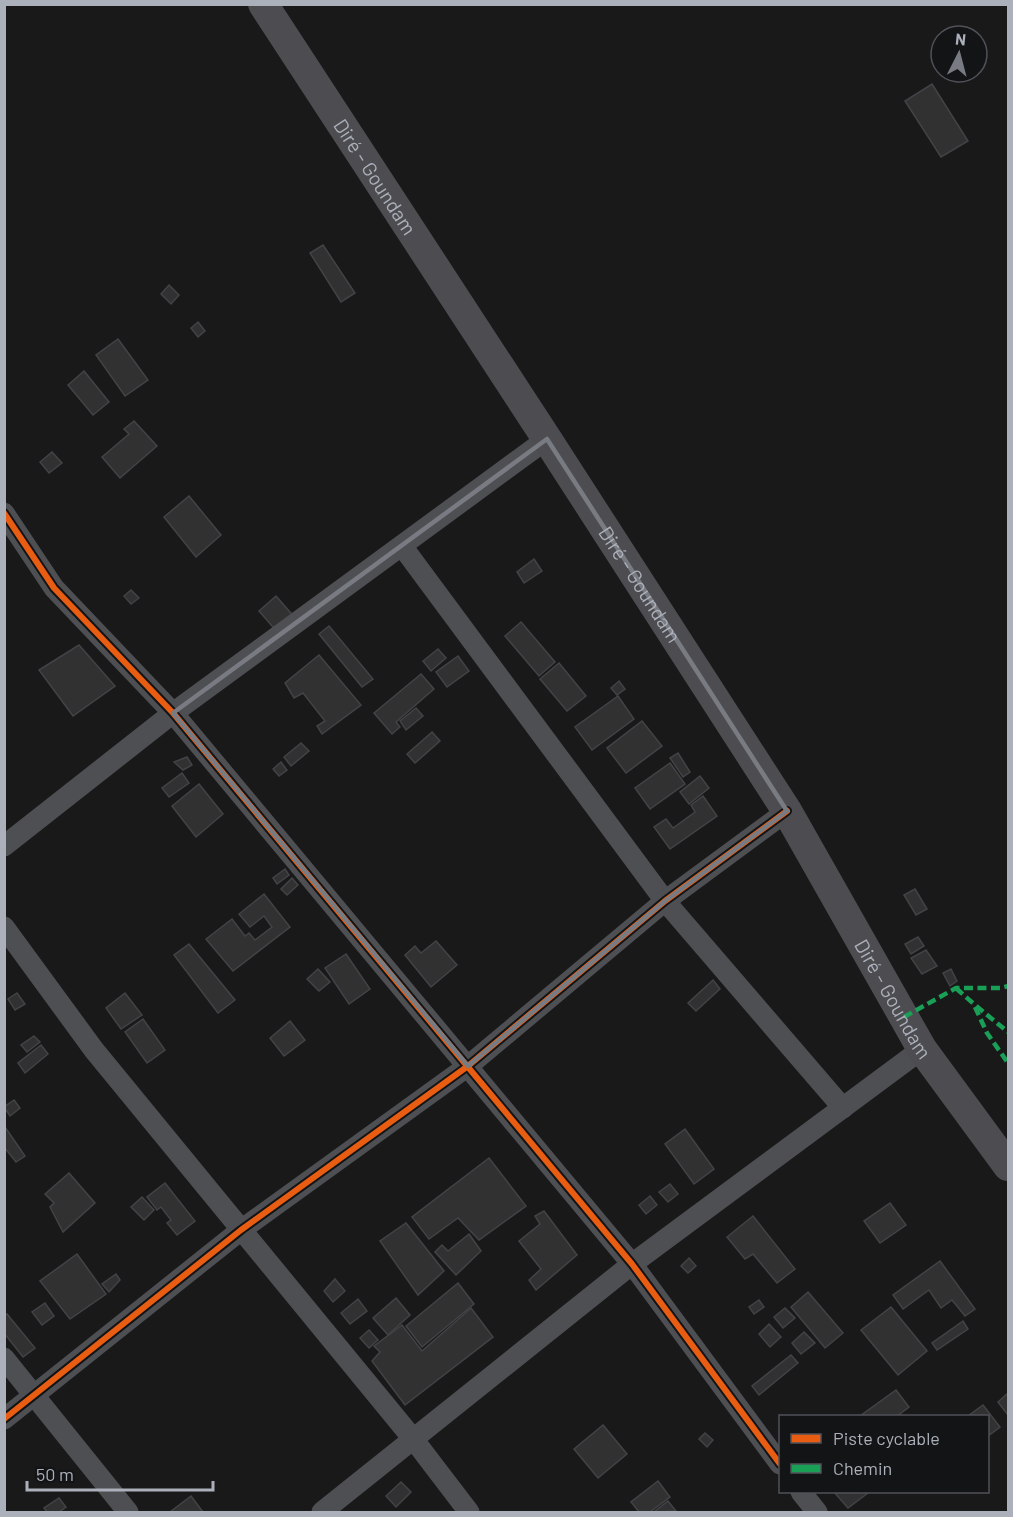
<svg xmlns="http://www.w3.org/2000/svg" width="1013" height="1517" font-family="Barlow,sans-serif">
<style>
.building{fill:#313132;stroke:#424346;stroke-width:1.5}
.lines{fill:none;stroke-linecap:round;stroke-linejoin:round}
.street{stroke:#4e4f53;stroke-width:21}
.secondary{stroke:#4d4d51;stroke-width:30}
.quiet{stroke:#1a9f57;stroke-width:4.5;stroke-dasharray:9 4.5;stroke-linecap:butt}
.cycleway-casing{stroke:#131416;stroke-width:10}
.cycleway{stroke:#e95d12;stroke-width:6}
.marked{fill:none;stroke:#787b82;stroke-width:4.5;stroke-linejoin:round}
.labels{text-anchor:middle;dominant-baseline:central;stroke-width:4.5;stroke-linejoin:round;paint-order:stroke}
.street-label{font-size:20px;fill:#abb0ba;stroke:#131416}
</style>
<rect width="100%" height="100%" fill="#19191a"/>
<!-- building -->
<g class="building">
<polygon points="932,84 968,141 941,157 905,101"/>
<polygon points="323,245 355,293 341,302 310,253"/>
<polygon points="169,285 179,295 171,304 161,294"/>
<polygon points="198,322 205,331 198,337 191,328"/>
<polygon points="118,339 148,380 125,396 96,355"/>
<polygon points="84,371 109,402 93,415 68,385"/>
<polygon points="134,421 157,446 120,478 102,457 129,434 124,429"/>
<polygon points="52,452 62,463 49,473 40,462"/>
<polygon points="189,496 221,535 196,557 164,517"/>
<polygon points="534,559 542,571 524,583 517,572"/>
<polygon points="131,590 139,598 131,604 124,596"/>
<polygon points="276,596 296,619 279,634 259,611"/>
<polygon points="521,622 555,662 539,676 505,636"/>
<polygon points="329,626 373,679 362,687 319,634"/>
<polygon points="79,645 115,686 73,716 39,670"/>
<polygon points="438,649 446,658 431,671 423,661"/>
<polygon points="319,655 361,705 322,734 317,726 325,721 303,693 294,698 285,683"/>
<polygon points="458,656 469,671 447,687 436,672"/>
<polygon points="559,663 586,696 567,711 540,679"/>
<polygon points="421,674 434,689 396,722 400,727 392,734 374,713"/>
<polygon points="619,681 625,689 617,695 611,688"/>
<polygon points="618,696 634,719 592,750 575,727"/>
<polygon points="416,708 423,716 406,730 400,721"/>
<polygon points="642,721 662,746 626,773 607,748"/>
<polygon points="432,732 440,741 415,763 407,754"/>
<polygon points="301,743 309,751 291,766 284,757"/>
<polygon points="678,753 690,772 683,777 670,758"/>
<polygon points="187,757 192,765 183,770 174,762"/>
<polygon points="281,762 287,770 279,776 273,769"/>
<polygon points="670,763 685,784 650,809 635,788"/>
<polygon points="182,773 189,783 169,797 162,788"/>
<polygon points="700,776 709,788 689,804 680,792"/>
<polygon points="199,784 223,814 196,837 172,806"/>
<polygon points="703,796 717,816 670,849 654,827 666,819 673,828 695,812 691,805"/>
<polygon points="285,869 289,875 277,884 273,878"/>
<polygon points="292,878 298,885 287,895 281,889"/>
<polygon points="915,889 927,909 916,915 904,895"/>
<polygon points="264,894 290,927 233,971 206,939 232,919 245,936 249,933 255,940 272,927 264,916 250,927 239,914"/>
<polygon points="918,937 924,946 911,954 905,944"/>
<polygon points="436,941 457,965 431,987 405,955 415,946 421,953"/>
<polygon points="189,944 235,1000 218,1013 174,955"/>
<polygon points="926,950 937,966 922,974 911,958"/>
<polygon points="346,954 370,989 349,1004 325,968"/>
<polygon points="318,969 330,982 319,991 307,979"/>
<polygon points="951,969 957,981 950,986 943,973"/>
<polygon points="713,980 720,989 696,1011 688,1003"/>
<polygon points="17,993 25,1004 15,1010 8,999"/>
<polygon points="125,993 142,1015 121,1029 106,1008"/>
<polygon points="143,1019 165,1050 147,1063 125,1032"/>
<polygon points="290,1021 305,1040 284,1056 270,1038"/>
<polygon points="34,1036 40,1042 27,1052 21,1045"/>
<polygon points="41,1045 48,1054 25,1073 18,1063"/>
<polygon points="14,1100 20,1108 10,1116 4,1107"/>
<polygon points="5,1127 25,1156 16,1162 4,1147"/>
<polygon points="685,1129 714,1169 694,1184 665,1144"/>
<polygon points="489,1158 526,1206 479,1240 458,1218 429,1239 412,1217"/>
<polygon points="69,1173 95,1203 63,1232 50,1207 54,1203 45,1194"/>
<polygon points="165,1183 195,1221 177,1235 167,1223 171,1220 161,1207 157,1210 147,1197"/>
<polygon points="670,1184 678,1194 668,1202 659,1192"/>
<polygon points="650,1196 657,1205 646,1214 639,1205"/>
<polygon points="142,1197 154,1210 144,1220 131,1207"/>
<polygon points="890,1203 906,1225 880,1243 864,1221"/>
<polygon points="544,1211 577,1255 536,1290 529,1280 541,1269 519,1241 540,1224 535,1216"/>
<polygon points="753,1216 795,1269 777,1283 753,1254 745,1259 727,1237"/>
<polygon points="406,1223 444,1271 418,1295 380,1241"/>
<polygon points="469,1234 481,1251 456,1275 435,1252 442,1245 448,1251"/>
<polygon points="77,1254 106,1294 70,1319 40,1281"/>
<polygon points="689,1258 696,1266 688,1273 681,1266"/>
<polygon points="940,1261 975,1309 965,1316 952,1300 941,1308 929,1290 903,1309 893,1295"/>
<polygon points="116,1274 120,1280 109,1292 102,1284"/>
<polygon points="335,1279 345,1291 333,1302 324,1291"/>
<polygon points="458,1283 474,1304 422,1347 406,1326"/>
<polygon points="808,1292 843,1333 825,1348 791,1307"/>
<polygon points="396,1298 410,1315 388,1335 373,1318"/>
<polygon points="358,1299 367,1311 350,1324 341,1313"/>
<polygon points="759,1300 764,1307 754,1314 749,1307"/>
<polygon points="45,1303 54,1316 42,1325 32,1312"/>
<polygon points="891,1307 927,1351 898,1375 861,1330"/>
<polygon points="471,1308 493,1337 405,1405 372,1361 380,1352 374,1346 402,1325 422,1351"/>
<polygon points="785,1308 795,1318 783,1328 774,1317"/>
<polygon points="7,1314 35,1348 23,1357 4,1333 4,1316"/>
<polygon points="963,1321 968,1329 937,1350 932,1343"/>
<polygon points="769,1324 781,1337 770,1347 759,1334"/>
<polygon points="369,1330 378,1340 369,1348 360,1338"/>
<polygon points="804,1332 815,1343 801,1354 792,1343"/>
<polygon points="791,1355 798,1363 759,1395 752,1386"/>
<polygon points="896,1390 909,1407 897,1416 860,1416"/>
<polygon points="1008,1393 1008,1415 998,1402"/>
<polygon points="983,1405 1000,1427 988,1436 988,1416 968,1416"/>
<polygon points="603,1425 627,1454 598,1478 574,1449"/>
<polygon points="705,1433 713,1440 707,1447 699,1439"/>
<polygon points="658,1481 670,1497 650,1512 639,1512 631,1502"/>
<polygon points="401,1482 411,1492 396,1507 386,1496"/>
<polygon points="834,1492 867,1492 868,1493 848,1508"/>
<polygon points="191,1496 203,1512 170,1512"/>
<polygon points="59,1498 66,1507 59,1512 47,1512 44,1508"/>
<polygon points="668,1501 676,1511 654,1512"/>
</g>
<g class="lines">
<!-- street -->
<g class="street">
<polyline points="4,513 54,588 173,713 632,1264 780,1464"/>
<polyline points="402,546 665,901 843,1108"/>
<polyline points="4,846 173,713 547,439"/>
<polyline points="4,927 94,1050 414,1440 469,1512"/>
<polyline points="4,1358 128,1512"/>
<polyline points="4,1419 241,1230 468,1066 665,901 787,811"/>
<polyline points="801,1492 817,1512"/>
<polyline points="322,1512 632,1264 922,1049"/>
</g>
<!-- secondary -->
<path class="secondary" id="s1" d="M263 4 547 439 787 811 922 1049 1008 1166"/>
<!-- quiet -->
<g class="quiet">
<path d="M956 988C973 1004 991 1018 1008 1032"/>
<polyline points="975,1007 987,1033 1008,1063"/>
<polyline points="904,1017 956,988 1001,988 1008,986"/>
</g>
<!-- cycleway casing -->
<g class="cycleway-casing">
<g id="cycleway">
<polyline points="4,513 54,588 173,713 632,1264 780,1464"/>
<polyline points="4,1419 241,1230 468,1066 665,901 787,811"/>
</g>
</g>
<!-- cycleway -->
<use href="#cycleway" class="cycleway"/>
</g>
<!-- marked area -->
<path class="marked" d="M547 439 787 811 665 901 468 1066 173 713Z"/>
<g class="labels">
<!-- street labels -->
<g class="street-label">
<text stroke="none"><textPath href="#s1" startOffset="206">Diré - Goundam</textPath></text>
<text stroke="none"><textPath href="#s1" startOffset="692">Diré - Goundam</textPath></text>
<text stroke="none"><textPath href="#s1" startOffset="1178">Diré - Goundam</textPath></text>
</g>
</g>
<!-- border -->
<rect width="1013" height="1517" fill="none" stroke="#abb0ba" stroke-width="12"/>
<!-- legend -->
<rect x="779" y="1415" width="210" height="78" fill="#131416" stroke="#505258" stroke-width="1.5"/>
<rect x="791" y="1434" width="30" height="9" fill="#e95d12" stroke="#505258" stroke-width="1.5"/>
<text x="833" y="1445" font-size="18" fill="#abb0ba">Piste cyclable</text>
<rect x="791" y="1464" width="30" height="9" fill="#1a9f57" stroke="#505258" stroke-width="1.5"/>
<text x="833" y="1475" font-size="18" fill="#abb0ba">Chemin</text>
<!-- north arrow -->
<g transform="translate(959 54) rotate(6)"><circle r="28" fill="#131416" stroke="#505258" stroke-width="1.5"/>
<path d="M0-4.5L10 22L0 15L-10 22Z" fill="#787b82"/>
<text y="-9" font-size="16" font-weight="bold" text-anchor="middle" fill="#abb0ba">N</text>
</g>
<!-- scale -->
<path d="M27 1481v9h186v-9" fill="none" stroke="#abb0ba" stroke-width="3"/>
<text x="36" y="1481" font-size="18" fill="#abb0ba" stroke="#131416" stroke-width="4.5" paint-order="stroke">50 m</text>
</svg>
